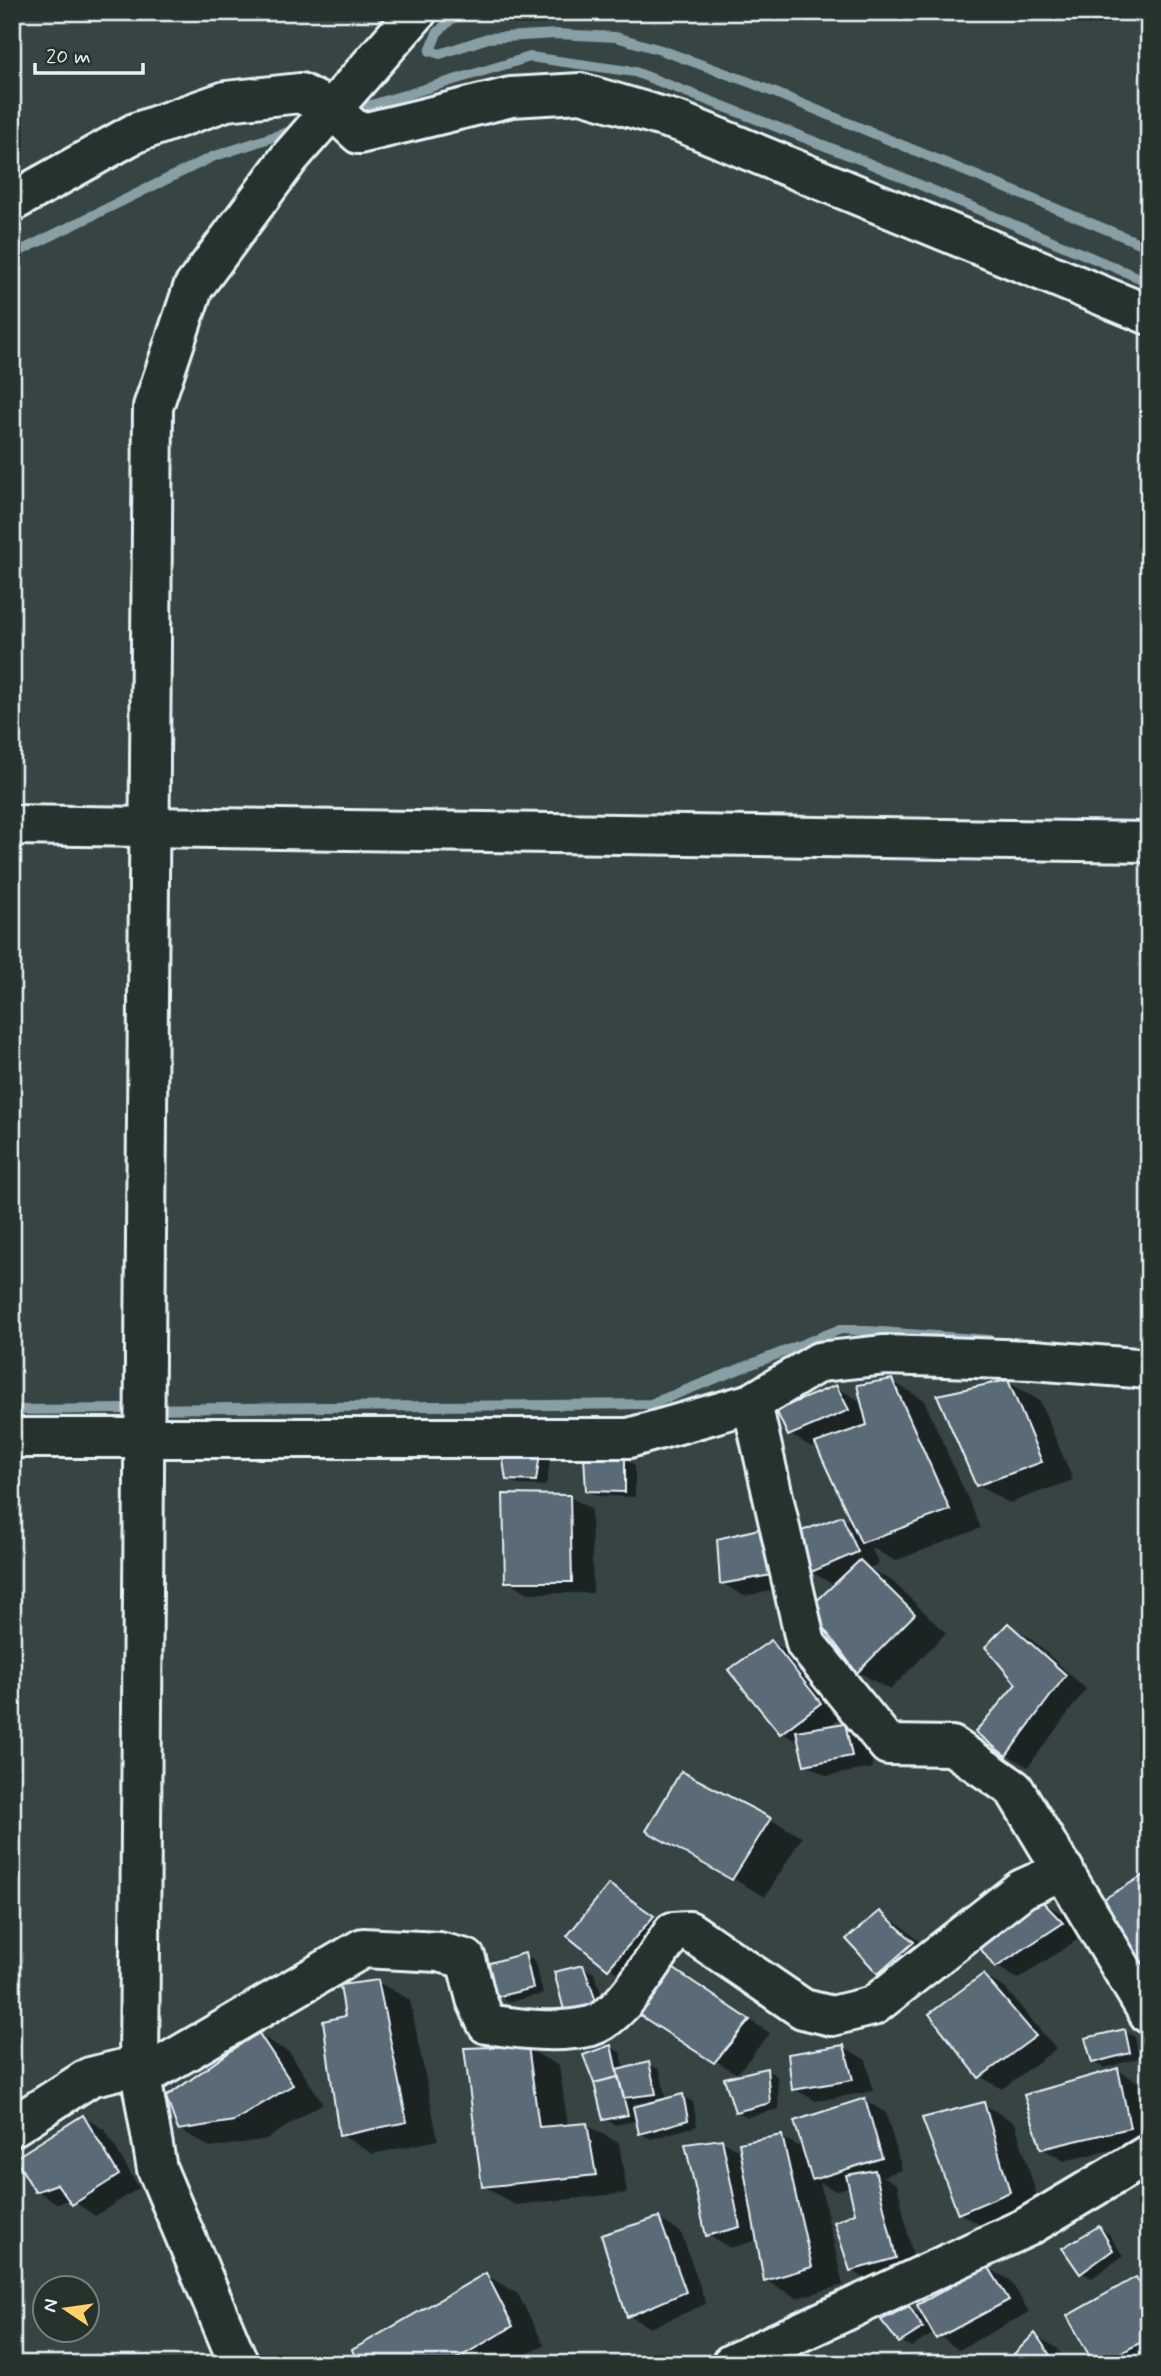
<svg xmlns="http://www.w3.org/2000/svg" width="1161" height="2376" font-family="Mynerve,sans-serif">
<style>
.shadow{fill:#0007;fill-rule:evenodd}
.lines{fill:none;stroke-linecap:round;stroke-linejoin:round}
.stream{stroke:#889fa5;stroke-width:10}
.building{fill:#5a6a76;stroke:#e8f1f8;stroke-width:2}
.minor-casing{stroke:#e8f1f8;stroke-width:44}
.minor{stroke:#26332d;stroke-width:38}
</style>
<rect width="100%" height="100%" fill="#364443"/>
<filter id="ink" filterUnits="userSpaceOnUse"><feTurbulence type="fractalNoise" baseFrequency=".0143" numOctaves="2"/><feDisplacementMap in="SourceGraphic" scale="14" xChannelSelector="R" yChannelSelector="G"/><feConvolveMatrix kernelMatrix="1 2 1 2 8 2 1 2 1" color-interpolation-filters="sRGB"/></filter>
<g filter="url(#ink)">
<!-- shadow -->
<g class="shadow">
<path d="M892 1381 924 1400 981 1528 895 1561 871 1547 879 1564 869 1568 892 1581 946 1633 890 1690 858 1672 811 1608 841 1580 832 1584 810 1571 842 1518 855 1525 817 1444 811 1447 789 1434 836 1387 858 1400 863 1409ZM868 1423V1426L857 1430 856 1428Z"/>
<polygon points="1008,1382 1040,1401 1073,1480 1009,1503 977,1485"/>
<polygon points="539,1456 550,1462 546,1486 518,1485 508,1479"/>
<polygon points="624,1459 635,1465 635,1497 598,1496 587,1490"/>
<polygon points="570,1497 591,1509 593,1593 529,1593 507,1581"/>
<polygon points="719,1541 793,1587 744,1596 722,1583"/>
<polygon points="1008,1625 1030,1638 1086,1689 1028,1767 1007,1755 1018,1684"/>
<polygon points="772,1642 793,1655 842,1716 826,1728 845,1725 867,1737 873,1768 827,1776 806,1764 801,1744 781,1732"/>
<polygon points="770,1819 802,1837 765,1897 649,1830"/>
<polygon points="610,1887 674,1929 630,1980 609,1967"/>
<polygon points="1041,1902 1063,1914 1083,1936 1018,1979 996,1966"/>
<polygon points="881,1913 902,1926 935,1955 901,1985 879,1973"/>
<polygon points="524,1955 535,1961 543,1994 508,2002 498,1996"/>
<polygon points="583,1967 594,1973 607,2010 556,1973"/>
<polygon points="672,1970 770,2033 737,2074 640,2014"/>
<polygon points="983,1976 1005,1988 1056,2049 1002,2089 981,2077 932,2015"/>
<polygon points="378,1982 410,2000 438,2140 373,2154 341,2135"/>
<polygon points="1124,2031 1135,2037 1139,2058 1104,2068 1093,2062"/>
<polygon points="258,2034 290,2053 323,2103 267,2139 211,2148 179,2129"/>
<path d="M611 2047 621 2053 625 2070 649 2064 660 2070 666 2100 682 2096 693 2102 697 2126 651 2139 640 2133 638 2120 615 2125 604 2119 586 2056ZM653 2101V2103L635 2108 633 2104Z"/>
<polygon points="844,2047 866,2060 873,2091 816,2101 794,2089"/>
<polygon points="527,2048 559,2066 568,2126 586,2125 619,2143 627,2193 515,2205 483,2186"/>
<polygon points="766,2070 777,2076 779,2109 747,2117 736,2111"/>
<polygon points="1118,2070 1140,2083 1149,2141 1064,2161 1042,2148"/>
<polygon points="865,2100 886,2113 902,2170 883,2176 897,2184 916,2270 873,2283 851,2270 857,2214 851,2186 835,2191 820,2182 843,2285 797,2298 765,2280 758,2240 730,2248 708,2235 722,2141 743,2153 782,2137 805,2150"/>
<polygon points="983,2104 1015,2123 1041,2210 991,2231 959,2213"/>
<polygon points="83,2117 105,2130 139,2188 95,2216 70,2199 58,2204 37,2191"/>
<polygon points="659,2219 681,2232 706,2304 650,2328 628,2315"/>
<polygon points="1099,2228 1109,2234 1123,2256 1092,2278 1081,2272"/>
<polygon points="988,2268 1010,2280 1029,2312 959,2350 935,2333 911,2347 901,2341 909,2308 920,2314 928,2327"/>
<polygon points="486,2275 518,2294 544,2345 509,2364 361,2364"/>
<polygon points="1136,2279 1149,2287 1149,2361 1096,2364"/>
<polygon points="1036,2336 1057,2348 1068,2364 1016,2364"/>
</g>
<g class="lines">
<!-- stream -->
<g class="stream">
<polyline points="459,12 437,33 430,51 440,54 488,38 556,34 616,37 661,50 749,82 1149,247"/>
<polyline points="348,112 530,57 635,72 859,159 1149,282"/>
<polyline points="12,255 212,157 300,128"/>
<polyline points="12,1410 651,1404 841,1329 989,1340"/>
</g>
</g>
<!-- building -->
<g class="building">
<polygon points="892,1379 950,1510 861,1543 815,1443 867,1425 857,1385"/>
<polygon points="1008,1380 1042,1462 976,1486 937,1395"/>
<polygon points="836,1385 849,1410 788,1436 776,1410"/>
<polygon points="502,1454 540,1454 536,1481 506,1480"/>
<polygon points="584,1456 625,1457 625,1492 586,1491"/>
<polygon points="503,1494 570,1495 572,1582 505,1582"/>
<polygon points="842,1516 858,1552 809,1573 796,1533"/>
<polygon points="767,1527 772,1575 720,1584 717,1539"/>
<polygon points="860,1560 915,1614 857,1673 809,1608"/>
<polygon points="1008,1623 1066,1675 1006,1756 975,1732 1016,1684 985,1647"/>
<polygon points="771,1640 821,1703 780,1734 728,1670"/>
<polygon points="845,1723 852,1756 804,1765 796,1731"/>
<polygon points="681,1771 771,1818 732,1880 646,1831"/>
<polygon points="1149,1872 1149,1983 1102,1900"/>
<polygon points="609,1884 654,1916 608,1969 567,1936"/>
<polygon points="1041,1900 1063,1923 995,1968 974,1940"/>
<polygon points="880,1911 914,1942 878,1974 846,1939"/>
<polygon points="525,1953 533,1988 496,1997 486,1964"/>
<polygon points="583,1965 597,2004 565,2014 554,1972"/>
<polygon points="671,1967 750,2020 714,2063 638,2014"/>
<polygon points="983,1974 1036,2036 979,2078 929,2014"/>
<polygon points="378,1980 407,2122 339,2136 323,2021 345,2016 340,1985"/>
<polygon points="1125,2029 1130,2053 1092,2063 1085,2038"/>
<polygon points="258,2032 293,2085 234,2121 178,2130 166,2097"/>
<polygon points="611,2045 618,2077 594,2083 583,2055"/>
<polygon points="844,2045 853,2080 792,2090 788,2054"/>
<polygon points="528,2046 539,2127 587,2123 596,2175 482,2187 464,2048"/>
<polygon points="649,2062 656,2094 624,2098 617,2070"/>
<polygon points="767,2068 770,2103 735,2112 724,2078"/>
<polygon points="1118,2068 1130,2128 1041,2149 1024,2095"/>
<polygon points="618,2077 628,2115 603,2120 594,2083"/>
<polygon points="683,2094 688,2120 639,2134 633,2107"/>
<polygon points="865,2098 882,2158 812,2180 794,2121"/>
<polygon points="984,2102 1010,2192 958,2214 922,2118"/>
<polygon points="83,2115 119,2175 72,2205 57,2184 35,2192 15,2158"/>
<polygon points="782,2135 812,2267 764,2281 739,2143"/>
<polygon points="722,2139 740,2227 706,2236 685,2144"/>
<polygon points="875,2170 896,2258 850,2271 834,2222 855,2213 846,2175"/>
<polygon points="659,2217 686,2292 627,2317 601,2235"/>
<polygon points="1099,2226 1113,2250 1080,2274 1062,2248"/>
<polygon points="988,2266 1009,2300 936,2339 917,2305"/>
<polygon points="486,2273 513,2326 448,2364 359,2364 352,2350"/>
<polygon points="1136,2277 1149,2299 1149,2338 1101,2364 1094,2364 1067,2316"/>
<polygon points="909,2306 923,2328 899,2343 881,2320"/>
<polygon points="1035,2333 1056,2364 1014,2364 1010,2358"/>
</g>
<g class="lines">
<!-- minor casing -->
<g class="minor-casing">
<g id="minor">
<polyline points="12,202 135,133 226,101 300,93 332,109 359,134 511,97 581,93 680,122 1149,315"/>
<polyline points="12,825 1149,842"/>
<polyline points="752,1403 806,1644 888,1745 952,1746 1014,1789 1149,2014"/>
<polyline points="12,1438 629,1438 752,1403 819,1362 885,1355 1033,1360 1149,1369"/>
<path d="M141 2078 363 1948 439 1952 466 1959 476 1999 487 2024C520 2029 558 2034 591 2026 622 2017 655 1958 673 1932L689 1931 803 2009 832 2016 873 2006 1022 1889 1064 1870"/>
<polyline points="12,2127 90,2077 139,2065"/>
<polyline points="239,2364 157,2169 139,2065 153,407 193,288 290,157 417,12"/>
<polyline points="731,2364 1027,2227 1149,2154"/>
</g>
</g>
<!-- minor -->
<use href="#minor" class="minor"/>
</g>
</g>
<!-- margin -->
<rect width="1161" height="2376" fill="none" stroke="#26332d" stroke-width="42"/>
<rect x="21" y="21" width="1119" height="2334" fill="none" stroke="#e8f1f8" stroke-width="2.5" filter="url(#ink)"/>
<!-- north arrow -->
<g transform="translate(66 2309) rotate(283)"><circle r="33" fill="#26332d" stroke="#747f7e" stroke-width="2"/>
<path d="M0-5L12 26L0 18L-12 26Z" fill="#ffd166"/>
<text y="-10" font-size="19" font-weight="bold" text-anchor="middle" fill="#e8f1f8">N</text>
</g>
<!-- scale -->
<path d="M35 63v10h108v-10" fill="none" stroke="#e8f1f8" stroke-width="3.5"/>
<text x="46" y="63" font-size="21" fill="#e8f1f8" stroke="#26332d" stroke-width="5" paint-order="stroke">20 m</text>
</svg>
